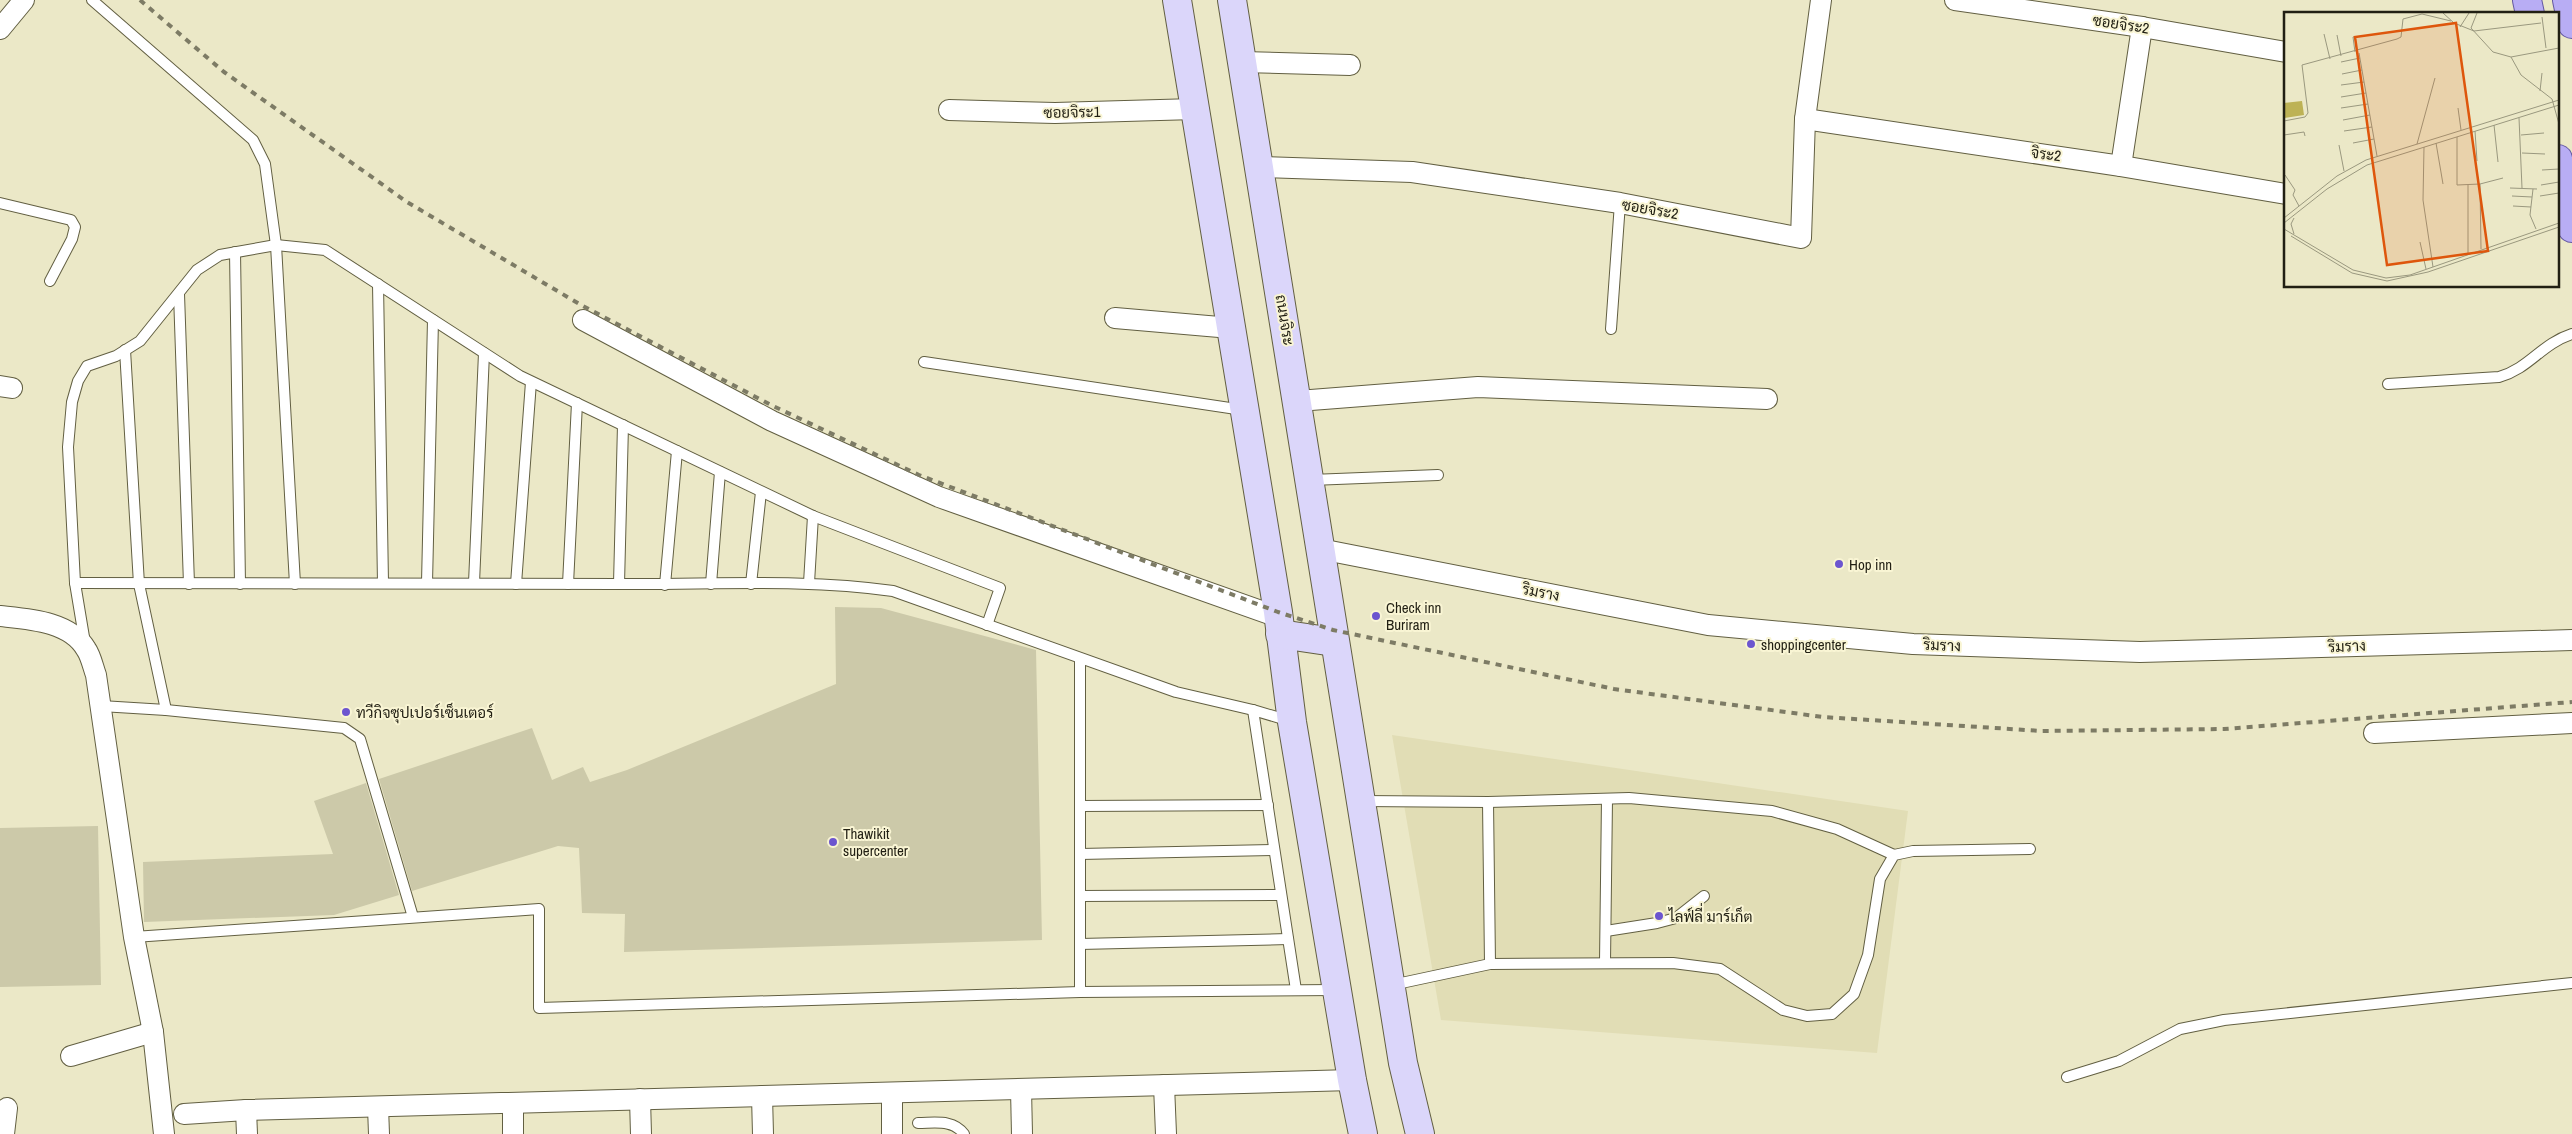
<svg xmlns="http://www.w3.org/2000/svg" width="2572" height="1134" font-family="'Archivo Narrow',Sarabun,sans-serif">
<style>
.built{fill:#e1ddb5}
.building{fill:#ccc9a9}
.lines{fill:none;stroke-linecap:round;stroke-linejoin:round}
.lane-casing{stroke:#625f42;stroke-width:12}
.street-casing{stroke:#625f42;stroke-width:22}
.secondary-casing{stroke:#625f42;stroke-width:30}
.primary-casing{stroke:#6458a1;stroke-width:30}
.lane{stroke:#fff;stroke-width:10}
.street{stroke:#fff;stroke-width:20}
.secondary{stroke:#dbd6fa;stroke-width:28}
.primary{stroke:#b8adf4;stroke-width:28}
.rail{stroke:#7d7b65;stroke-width:4;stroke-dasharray:6 6;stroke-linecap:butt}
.poi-dot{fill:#6c55cf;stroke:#f9f5d4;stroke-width:2}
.labels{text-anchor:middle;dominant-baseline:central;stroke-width:4;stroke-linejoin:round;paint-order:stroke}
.street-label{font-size:15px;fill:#211f13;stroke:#f9f5d4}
.poi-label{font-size:15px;fill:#211f13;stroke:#f9f5d4;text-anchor:start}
.inset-road{fill:none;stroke:#9a987f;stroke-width:1}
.view{fill:#de560c;fill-opacity:0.15;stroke:#de560c;stroke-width:2.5}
.inset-edge{fill:none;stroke:#211f13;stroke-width:2.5}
</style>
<rect width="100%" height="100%" fill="#ebe8c7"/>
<!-- built -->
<polygon class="built" points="1392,735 1908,811 1877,1053 1441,1020"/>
<!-- building -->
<g class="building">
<polygon points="835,607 881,608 1036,650 1042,940 624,952 625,914 582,913 579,848 558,846 412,891 379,779 532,728 552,780 583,767 590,782 627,770 836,684"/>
<polygon points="366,783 399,895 334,915 144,922 143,862 333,854 314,801"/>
<polygon points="98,826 101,985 0,987 0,828"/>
</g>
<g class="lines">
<!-- lane casing -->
<g class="lane-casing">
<g id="lane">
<polyline points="92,0 253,140 265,164 276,245 295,584"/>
<polyline points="0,203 71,220 75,227 72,239 50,281"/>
<polyline points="235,252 240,584"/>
<polyline points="378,284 383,583"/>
<polyline points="179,294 189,584"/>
<polyline points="1611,329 1620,203"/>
<polyline points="125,350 139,584 166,710"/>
<polyline points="924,362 1243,410"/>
<path d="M2388 384 2499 377C2530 368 2541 344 2572 334"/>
<polyline points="1311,480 1438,475"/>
<path d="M75 583C256 584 437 583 618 584 710 585 802 578 893 591L1176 692 1253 710 1290 721"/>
<polyline points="427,583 433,320"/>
<polyline points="474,583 484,353"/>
<polyline points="809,583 813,516"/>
<polyline points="516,584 531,382"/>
<polyline points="568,584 577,403"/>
<polyline points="619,584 623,425"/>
<polyline points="711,584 720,472"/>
<polyline points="751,584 761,492"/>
<polyline points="665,585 677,451"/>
<polyline points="85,643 75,583 68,447 72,402 78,381 87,366 116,356 140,341 197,270 220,255 276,245 325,250 520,376 813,516 1000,588 987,625"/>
<polyline points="101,706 166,710 344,728 360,739 413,917"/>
<polyline points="1253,710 1296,990"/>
<polyline points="1362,801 1488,802 1629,798 1772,811 1837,829 1894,855"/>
<polyline points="1488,802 1490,964"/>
<polyline points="1080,806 1268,805"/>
<polyline points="1080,854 1274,850"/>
<polyline points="1080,896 1281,895"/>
<polyline points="1606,931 1657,923 1676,918 1704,896"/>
<polyline points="134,937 539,909 539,1008 1080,992 1335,990"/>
<polyline points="1080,944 1288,939"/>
<polyline points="1605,962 1607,799"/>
<polyline points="1392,985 1490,964 1673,963 1720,969 1783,1010 1807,1016 1832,1014 1854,994 1868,955 1880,879 1894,855 1913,851 2030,849"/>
<polyline points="1080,992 1080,659"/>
<polyline points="2067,1077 2119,1061 2180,1029 2224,1020 2572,983"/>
<path d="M918 1123C935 1123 953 1119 964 1134"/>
</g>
</g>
<!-- street casing -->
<g class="street-casing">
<g id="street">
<polyline points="1955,0 2142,27 2286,52"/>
<polyline points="0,29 24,0"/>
<polyline points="1242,62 1350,65"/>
<polyline points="949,110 1055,113 1195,109"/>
<polyline points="1805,119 2121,166 2286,194"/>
<polyline points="2121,166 2142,27"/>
<polyline points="1260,167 1412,172 1620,203 1801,238 1805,119 1821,0"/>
<polyline points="1115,318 1231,328"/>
<polyline points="583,320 772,421 939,497 1278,617"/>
<polyline points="0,386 12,388"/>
<polyline points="1298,401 1478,387 1767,399"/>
<polyline points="1320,549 1708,625 1913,644 2140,652 2572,640"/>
<path d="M0 616C28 619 70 621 86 649 91 656 93 667 96 675L134 937 153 1032 164 1134"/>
<polyline points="2374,733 2572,723"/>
<polyline points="71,1056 153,1032"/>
<polyline points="1164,1085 1166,1134"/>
<polyline points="1021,1089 1022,1134"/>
<polyline points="892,1093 892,1134"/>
<polyline points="762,1096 763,1134"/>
<polyline points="640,1099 641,1134"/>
<polyline points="513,1103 513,1134"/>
<polyline points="378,1107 379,1134"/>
<polyline points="246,1110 247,1134"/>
<polyline points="184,1114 246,1110 1352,1080"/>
<polyline points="4,1134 7,1108"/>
</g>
</g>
<!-- secondary casing -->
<g class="secondary-casing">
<g id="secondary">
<polyline points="1177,0 1278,612 1292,722 1352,1080 1363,1134"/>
<polyline points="1232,0 1403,1063 1420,1134"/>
<polyline points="1280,634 1334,642"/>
</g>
</g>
<!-- primary casing -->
<g class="primary-casing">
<g id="primary">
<polyline points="2527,0 2530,14"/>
<polyline points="2567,0 2572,24"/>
<polyline points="2558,159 2572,228"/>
</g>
</g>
<!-- lane -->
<use href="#lane" class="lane"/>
<!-- street -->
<use href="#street" class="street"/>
<!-- secondary -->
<use href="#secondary" class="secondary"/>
<!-- primary -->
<use href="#primary" class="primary"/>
<!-- rail -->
<polyline class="rail" points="140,0 224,72 407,202 581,305 771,405 919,475 1278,612 1333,630 1614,689 1823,717 2042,731 2224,729 2572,702"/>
</g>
<!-- markers -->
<g class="poi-dot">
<circle cx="1839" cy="564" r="5"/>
<circle cx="1376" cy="616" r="5"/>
<circle cx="1751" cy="644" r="5"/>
<circle cx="346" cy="712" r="5"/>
<circle cx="833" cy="842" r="5"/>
<circle cx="1659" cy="916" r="5"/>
</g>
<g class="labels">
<!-- street labels -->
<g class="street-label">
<text transform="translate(2121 24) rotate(9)">ซอยจิระ2</text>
<text transform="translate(1072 112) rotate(-1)">ซอยจิระ1</text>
<text transform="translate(2046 154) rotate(8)">จิระ2</text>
<text transform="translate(1650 209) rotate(10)">ซอยจิระ2</text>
<text transform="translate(1285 320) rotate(81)">ถนนจิระ</text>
<text transform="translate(1541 592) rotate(11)">ริมราง</text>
<text transform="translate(1942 645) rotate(2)">ริมราง</text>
<text transform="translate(2347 646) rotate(-2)">ริมราง</text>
</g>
<!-- poi labels -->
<g class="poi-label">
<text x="1849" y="564">Hop inn</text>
<text x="1386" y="607">Check inn<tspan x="1386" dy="17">Buriram</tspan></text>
<text x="1761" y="644">shoppingcenter</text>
<text x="356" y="712">ทวีกิจซุปเปอร์เซ็นเตอร์</text>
<text x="843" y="833">Thawikit<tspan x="843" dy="17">supercenter</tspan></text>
<text x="1669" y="916">ไลฟ์ลี่ มาร์เก็ต</text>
</g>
</g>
<!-- overview -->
<g transform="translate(2284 12)">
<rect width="275" height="275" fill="#ebe8c7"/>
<path d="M18 89 20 103 0 106V91Z" fill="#bdb255"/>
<path class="inset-road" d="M159 1 170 11 190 19 257 11M193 1 187 16 209 40 227 45M258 5 262 36M176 15 185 1M40 22 46 47M53 23 57 44M275 36 227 45 237 63 268 87 275 112M71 40 69 25H74M75 41 93 144M57 50 76 46M58 62 78 58M57 73 80 70M256 79 258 61M57 85 82 81M57 96 84 92M174 96 177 118M235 106 238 176M59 108 86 103M0 109 21 105 24 101 18 53 113 27 117 25 119 7 138 2 167 9M210 113 214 150M60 119 88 115M191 119 193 149M0 123 20 120 21 124M237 123 260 121M173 125V173L196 172 197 237M69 131 90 127M152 131 159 172M133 132 151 66M55 133 60 159M140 135 139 188 149 255M238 141 261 142M258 158 275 157M1 163 11 178 9 183 15 194M196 172 219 166M257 173 275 170M226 176 253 177M249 177 246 203 252 217M228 184 248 185M256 184 275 181M229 194 247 195M0 206 53 164 82 148 275 88M10 206 7 212 10 222M0 211 43 177 83 153 275 93M0 217 69 258 102 266 126 263 275 211M7 224 68 261 103 269 144 260 275 215M136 230 142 257M184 242V172"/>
<path class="view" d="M172 11 204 239 103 253 71 25Z"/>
<rect width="275" height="275" class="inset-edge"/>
</g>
</svg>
